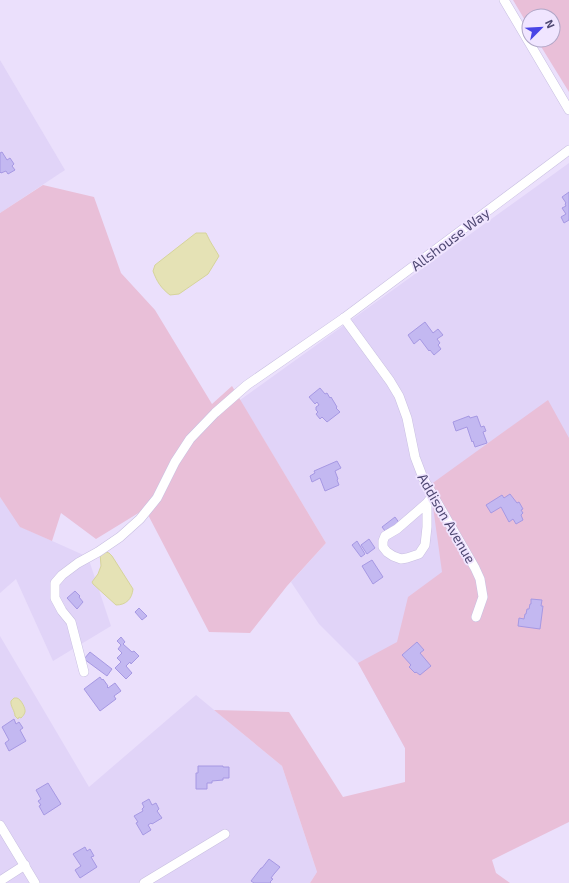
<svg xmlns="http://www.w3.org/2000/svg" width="569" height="883" font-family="'Exo 2',sans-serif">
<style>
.residential{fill:#e1d4f8}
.green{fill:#e9bfd8}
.water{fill:#e5e2b5;stroke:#d6d49b}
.building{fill:#c3b8f1;stroke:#a698e3}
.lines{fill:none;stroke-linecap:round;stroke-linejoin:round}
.minor-casing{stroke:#c8bfe1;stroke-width:10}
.minor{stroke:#fff;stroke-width:9}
.labels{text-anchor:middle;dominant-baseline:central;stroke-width:3.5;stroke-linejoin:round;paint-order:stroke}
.street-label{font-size:14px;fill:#4e4872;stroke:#f0e5ff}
</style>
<rect width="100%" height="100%" fill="#ebe0fc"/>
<!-- residential -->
<g class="residential">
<polygon points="0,60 65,170 0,213"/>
<polygon points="569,163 569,643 405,748 358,663 319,624 291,582 326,543 240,400"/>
<polygon points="0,497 21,527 88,557 111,626 53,661 16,579 0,593"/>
<polygon points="0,636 89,787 196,695 282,766 317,872 310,883 0,883"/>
</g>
<!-- green -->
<g class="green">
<polygon points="513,0 569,0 569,92 537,40 553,40 553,16 529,16 529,27"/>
<polygon points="43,185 94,197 121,273 155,310 212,404 232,386 326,543 287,586 250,633 209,632 145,509 96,539 61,513 52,541 20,527 0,497 0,213"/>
<polygon points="548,400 569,438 569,822 492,860 496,873 510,883 310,883 317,872 282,766 214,710 289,712 343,797 405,782 405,748 358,663 397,642 408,597 442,572 430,485"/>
</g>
<!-- water -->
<g class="water">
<path d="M196 233H206L210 241 219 256 208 274 179 294 170 295C161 288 157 282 153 271L155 265Z"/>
<path d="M103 551 109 553 112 556 133 589C132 599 126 605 116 605L93 584 92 582 98 574 101 566 100 553Z"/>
<path d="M14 698C15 698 16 698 17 698 21 699 26 709 25 712 24 715 23 716 21 718L19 717 18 719 15 716C15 711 10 706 11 701Z"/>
</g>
<!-- building -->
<g class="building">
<polygon points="2,152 7,160 10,158 14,164 12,166 15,170 8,174 6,171 1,173 1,172 0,173 0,153"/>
<polygon points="569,192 569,220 564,223 561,217 566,214 562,208 566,206 565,204 566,203 562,197"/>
<polygon points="425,322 433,333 438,329 443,335 437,339 440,343 438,345 441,349 434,355 430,350 429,351 420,339 414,344 408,335"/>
<polygon points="320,388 325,394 327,393 330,398 331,397 337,407 336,408 340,412 327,422 322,417 320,419 316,414 318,412 316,410 316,407 319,405 317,402 315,404 309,397"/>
<polygon points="469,416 470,418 477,416 481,427 484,426 486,431 483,432 487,443 475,447 473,441 472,442 467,427 456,431 453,422"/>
<polygon points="337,461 341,468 335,471 338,479 337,480 339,485 325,491 320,478 312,482 310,476 315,473 314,471"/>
<polygon points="510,494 517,503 519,502 523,509 521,510 523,513 521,515 523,520 516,524 513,519 509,522 501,507 491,513 486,505 502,495 504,498"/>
<polygon points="395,517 400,524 391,530 389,528 385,531 382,527"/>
<polygon points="369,539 375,548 367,554 361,545"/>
<polygon points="357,541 365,554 361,557 352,545"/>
<polygon points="372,560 383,577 373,584 362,566"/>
<polygon points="75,591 80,596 79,597 83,602 77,609 67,598"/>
<polygon points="531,599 542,600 541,606 543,606 540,629 518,626 519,618 524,619 525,614 526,614 527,609 529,609 530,604 531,604"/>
<polygon points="139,608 147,616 142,620 135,612"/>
<polygon points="121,637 125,642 123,644 132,652 134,651 139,656 131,664 130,662 126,666 132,673 126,679 115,668 121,662 117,658 122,653 118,649 121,645 117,641"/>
<polygon points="417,642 424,650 420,653 431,666 420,675 416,672 415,673 409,667 411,665 402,655"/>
<polygon points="90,652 112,669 107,676 84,659"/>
<polygon points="100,677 102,680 103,679 108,686 107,687 108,688 115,683 121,691 114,696 116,699 100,711 84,689"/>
<polygon points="14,719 16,724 19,722 23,728 20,730 26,741 9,751 5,743 9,740 2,727"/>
<polygon points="198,766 223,766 223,767 229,767 229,778 223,778 223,780 212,781 212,783 207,783 207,789 196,789 196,773 198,773"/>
<polygon points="48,783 61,804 44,815 39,806 41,805 38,801 41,799 36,790"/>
<polygon points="149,799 152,805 156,803 159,809 157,811 162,818 152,824 151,823 148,825 151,830 143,835 136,823 138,822 134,816 143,811 142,809 144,807 142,803"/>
<polygon points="85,847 87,851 90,849 94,856 91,857 97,867 80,878 75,870 81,866 73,854"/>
<polygon points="269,859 280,867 274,874 271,878 273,879 270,882 271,883 254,883 251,881 261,868 262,868"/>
</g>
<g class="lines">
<!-- minor casing -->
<g class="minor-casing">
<g id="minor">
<polyline points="504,0 569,110"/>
<polyline points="344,318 390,381 399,396 407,418 415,457 423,478 475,568 480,579 483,597 476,617"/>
<polyline points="427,503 397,529 385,536 383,541 383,547 387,552 393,556 401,559 407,558 419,554 425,545 427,527 427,503 433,495"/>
<polyline points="84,672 71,622 62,611 55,598 55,583 62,575 78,563 98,552 120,537 140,519 157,498 175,462 190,439 215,413 247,385 344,318 569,150"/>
<polyline points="0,825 35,883"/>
<polyline points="0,881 25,865"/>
<polyline points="144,883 225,834"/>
</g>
</g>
<!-- minor -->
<use href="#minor" class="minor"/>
</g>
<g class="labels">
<!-- street labels -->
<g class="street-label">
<text transform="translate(450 239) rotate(-37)">Allshouse Way</text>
<text transform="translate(447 518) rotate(60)">Addison Avenue</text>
</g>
</g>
<!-- north arrow -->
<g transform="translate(541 28) rotate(66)"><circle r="19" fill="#f0e5ff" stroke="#afa6c7"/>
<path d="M0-3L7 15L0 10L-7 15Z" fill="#4945e6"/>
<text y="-6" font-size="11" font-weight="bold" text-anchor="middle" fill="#4e4872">N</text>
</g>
</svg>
